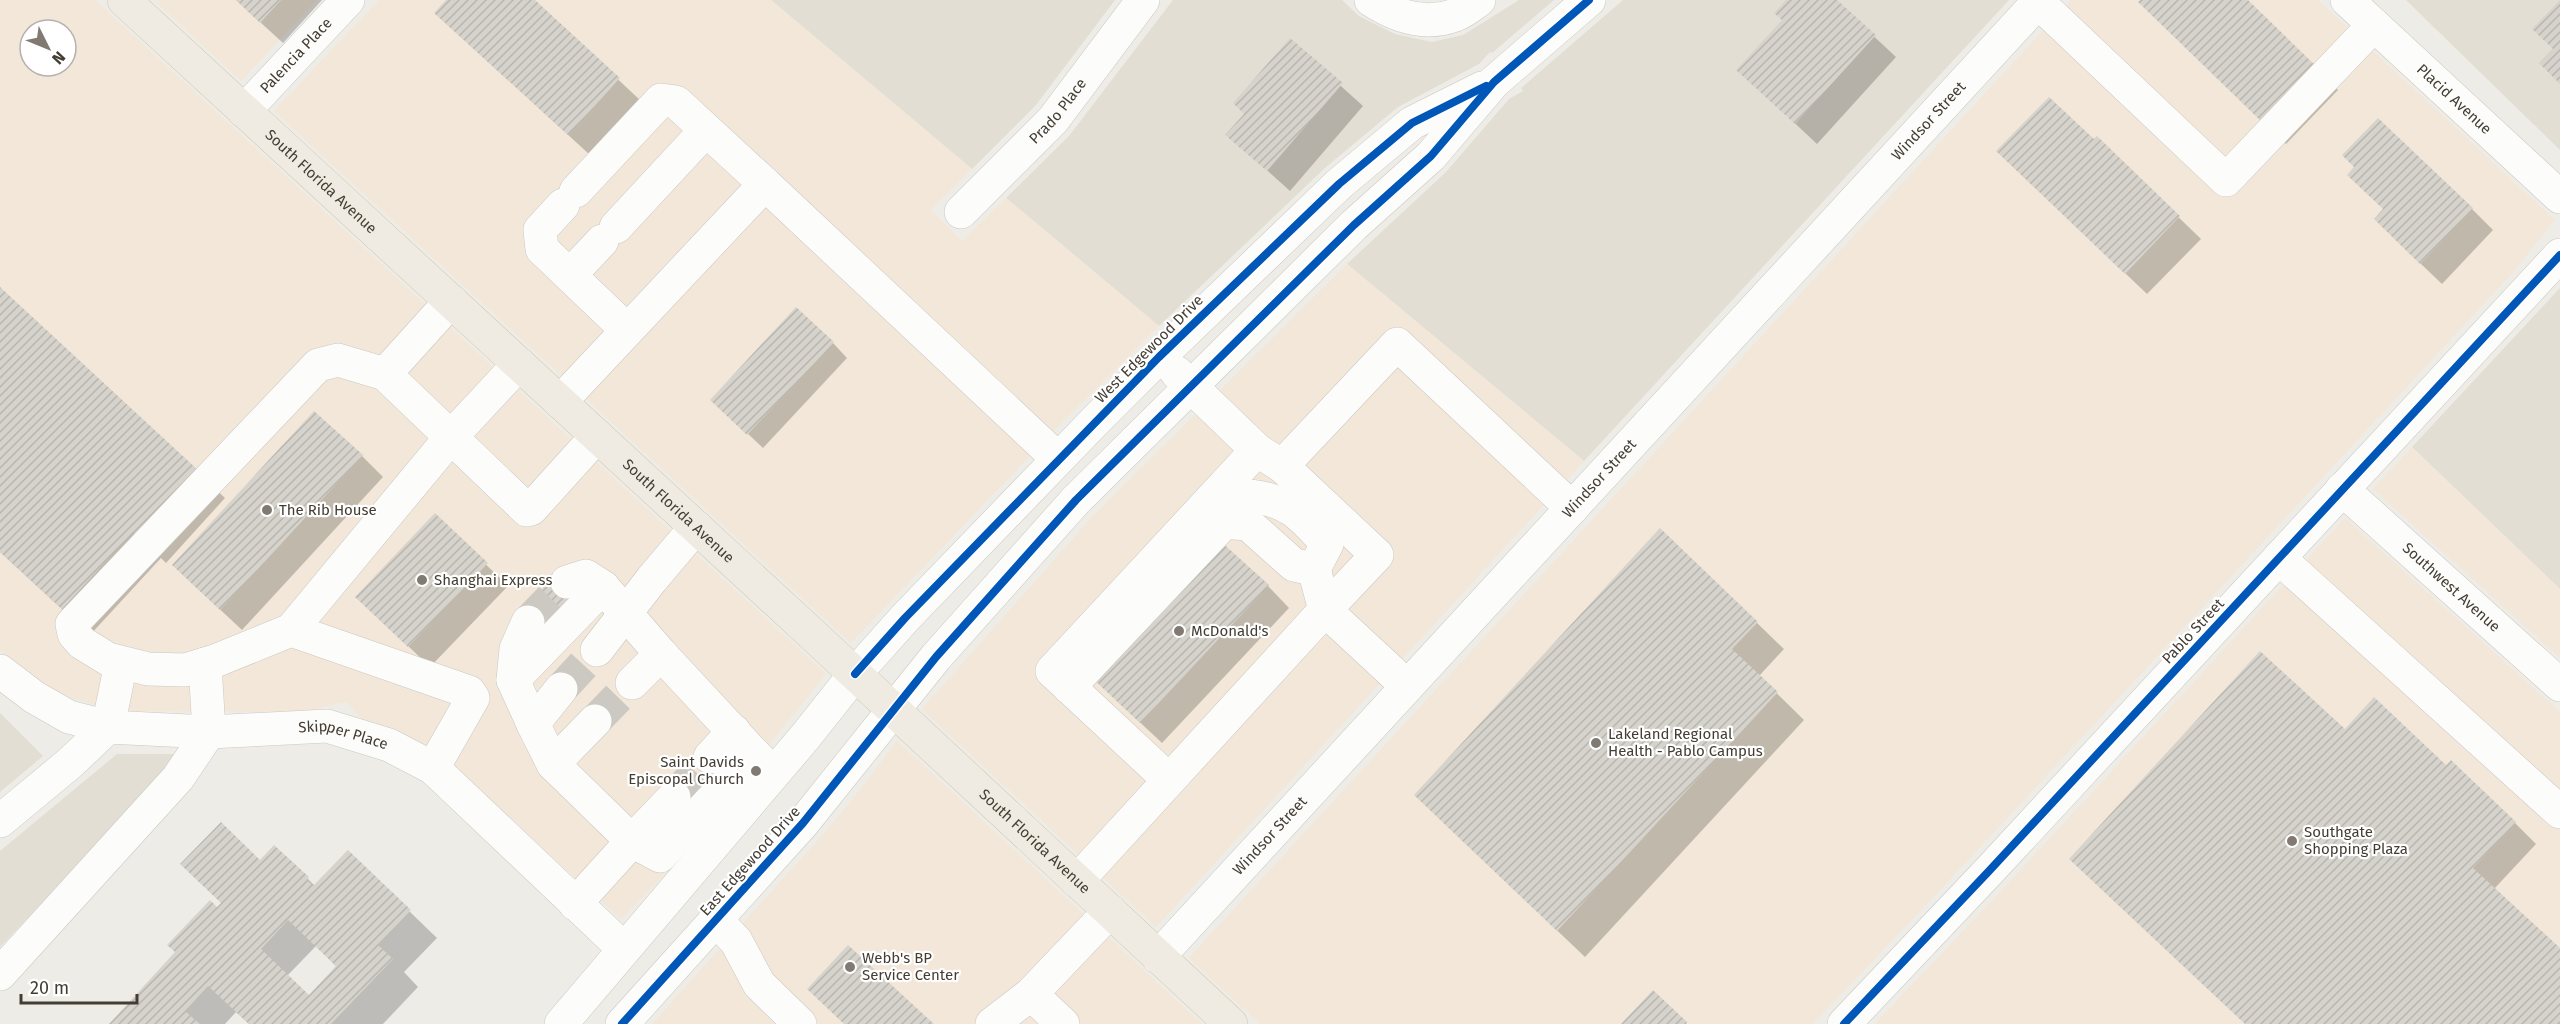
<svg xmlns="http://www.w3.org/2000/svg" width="2560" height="1024" font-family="'Fira Sans',sans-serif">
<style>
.residential{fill:#e3ded3}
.commercial{fill:#f2e7d8;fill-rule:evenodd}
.shadow{fill:#0003;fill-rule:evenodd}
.building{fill:url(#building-hatch);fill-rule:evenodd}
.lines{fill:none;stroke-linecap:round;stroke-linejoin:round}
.minor-tunnel{stroke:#ccc9c2;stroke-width:33;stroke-dasharray:33 16;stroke-linecap:butt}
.minor-casing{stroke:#cbc8c2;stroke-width:34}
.major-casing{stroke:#d2c8b2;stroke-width:34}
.minor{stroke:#fcfcfb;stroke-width:33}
.major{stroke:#f0ebe2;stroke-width:33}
.cycleway-casing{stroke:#fff;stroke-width:11}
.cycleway{stroke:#0057b8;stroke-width:8}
.poi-dot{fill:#807a72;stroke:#fff;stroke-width:2}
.labels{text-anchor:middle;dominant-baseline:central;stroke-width:4.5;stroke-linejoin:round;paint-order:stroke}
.street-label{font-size:15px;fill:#443d33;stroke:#fff}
.poi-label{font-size:15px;fill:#443d33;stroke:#fff;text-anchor:start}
</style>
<defs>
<pattern id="building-hatch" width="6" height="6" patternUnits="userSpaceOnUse" patternTransform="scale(1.5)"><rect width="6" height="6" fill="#d6d3cd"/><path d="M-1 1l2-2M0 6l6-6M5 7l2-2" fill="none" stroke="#b9b6b0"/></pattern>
</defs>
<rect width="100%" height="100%" fill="#eeece6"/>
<!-- residential -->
<g class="residential">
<polygon points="771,0 1115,0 1036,105 972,169"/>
<polygon points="1173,0 1342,0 1359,16 1395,34 1432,42 1463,35 1519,0 1554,0 1492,53 1490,52 1479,64 1398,107 1325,168 1159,326 1006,198 1069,136"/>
<polygon points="1623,0 2009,0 1584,461 1347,264 1446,172 1509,99 1523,91 1521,88"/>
<polygon points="2406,0 2560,0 2560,150"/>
<polygon points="2560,288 2560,589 2412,447"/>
<polygon points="0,713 43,756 0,792"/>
<polygon points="117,754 183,754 0,947 0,851"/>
</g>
<!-- commercial -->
<g class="commercial">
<path d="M0 0H95L826 674 664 875 621 919 439 755 367 724 346 702 298 712 116 711 48 691 0 650ZM30 30H66V66H30Z"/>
<polygon points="154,0 317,0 241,81"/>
<polygon points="379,0 771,0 972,169 931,210 962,241 1006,198 1159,326 1042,443 851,643 274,111"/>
<polygon points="2071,0 2318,0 2555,220 2515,270 1972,856 1813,1024 1260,1024 1189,958"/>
<polygon points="1347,264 1584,461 1156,927 922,709 1093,516"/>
<polygon points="2412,447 2560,589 2560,658 2373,489"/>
<polygon points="2345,518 2560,712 2560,1024 1875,1024 2005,887"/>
<polygon points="897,741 1202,1024 652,1024 820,838 853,799"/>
</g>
<!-- shadow -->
<g class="shadow">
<polygon points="236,0 322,0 283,43"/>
<polygon points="448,0 533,0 640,100 590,155 458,34"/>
<polygon points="1788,0 1835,0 1896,57 1817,144 1738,70 1783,20"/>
<polygon points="2143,0 2246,0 2338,90 2286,144 2162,23"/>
<polygon points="1290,40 1363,106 1290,191 1228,135 1246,114"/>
<polygon points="2097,138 2201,239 2147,294 2019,172"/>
<polygon points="2472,209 2493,230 2442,284 2397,241"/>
<polygon points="0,289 225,498 166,563 161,558 90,635 0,552"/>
<polygon points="833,343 847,358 763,448 727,414"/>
<polygon points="362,456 383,477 242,630 195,586"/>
<polygon points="435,515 508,586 430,667 379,618"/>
<polygon points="1661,530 1784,649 1759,676 1804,720 1585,957 1443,822"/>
<polygon points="1268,586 1289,608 1162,743 1114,698"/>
<polygon points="2345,731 2446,767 2515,823 2536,844 2494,889 2560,950 2560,1024 2246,1024 2071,859"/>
<path d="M348 852 437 938 404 972 418 987 383 1024H249L236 1012 225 1024H111L260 862 308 879 315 886ZM316 946 337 967 309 997 287 976Z"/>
</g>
<!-- building -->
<g class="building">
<polygon points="236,0 281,0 260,23"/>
<polygon points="446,0 535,0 620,78 568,135 434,13"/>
<polygon points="1786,0 1837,0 1876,35 1795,124 1736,70 1782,20 1774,13"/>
<polygon points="2140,0 2248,0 2318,68 2264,124 2138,2"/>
<polygon points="2560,0 2560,84 2539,63 2553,49 2532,29"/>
<polygon points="1290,38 1343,83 1267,171 1225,135 1244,114 1233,103"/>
<polygon points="2049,97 2094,139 2097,136 2180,216 2125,274 1996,151"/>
<polygon points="2378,118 2473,208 2420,264 2374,219 2383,209 2347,175 2354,167 2342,155"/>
<polygon points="0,287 199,471 138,537 133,532 62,609 0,552"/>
<polygon points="796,307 834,342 747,435 710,400"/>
<polygon points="314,411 363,455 220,610 172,565"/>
<polygon points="435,513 488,563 408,647 355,597"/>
<polygon points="1660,528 1758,622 1732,649 1778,692 1557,931 1414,795"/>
<polygon points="1218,539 1269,585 1140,723 1090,676"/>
<polygon points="557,572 582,594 543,636 519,614"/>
<polygon points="2260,651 2345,729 2374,697 2446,765 2451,760 2516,822 2473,868 2560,948 2560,1024 2245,1024 2069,859"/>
<path d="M221 822 260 860 274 845 309 877 307 880 313 886 348 850 411 910 378 945 393 959 331 1024H249L208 986 185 1011 200 1024H109L175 952 167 945 210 900 217 907 221 903 180 864ZM288 920 336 966 309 995 261 949Z"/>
<polygon points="848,945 934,1024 844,1024 807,989"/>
<polygon points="1653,990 1687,1022 1686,1024 1621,1024"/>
</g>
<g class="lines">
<!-- minor-tunnel -->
<g class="minor-tunnel">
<polyline points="528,622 567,582"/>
<polyline points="561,689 597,650"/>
<polyline points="595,721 632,683"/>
<polyline points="674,797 710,757"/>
</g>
<!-- minor casing -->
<g class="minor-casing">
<g id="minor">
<path d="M1371 0C1397 17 1426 26 1455 15 1464 12 1472 5 1479 0"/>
<path id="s1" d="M2347 0 2560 197"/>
<polyline points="2038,2 2226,180 2374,25"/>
<path id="s2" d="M244 111 348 0"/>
<polyline points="576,191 661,100 676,102 765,184"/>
<polyline points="563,205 540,230 542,249 627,330"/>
<path id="s3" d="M961 212 1053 120 1143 0"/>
<polyline points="616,227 706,130"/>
<polyline points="570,275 602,241"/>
<polyline points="519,364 451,437 291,630 215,661 185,670 148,669 108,659 82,643 74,634 72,624 318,365 338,360 385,374 527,510 531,509 597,436"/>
<polyline points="1176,372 1257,450 1282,466 1377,555 1325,610 1407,686"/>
<polyline points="385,374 451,301"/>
<polyline points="560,402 765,184 1058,459"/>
<polyline points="1282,466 1397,344 1572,508"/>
<path id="s4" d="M2342 489 2560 685"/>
<polyline points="2279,558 2560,812"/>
<polyline points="567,582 586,576 603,587 661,654 754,754"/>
<polyline points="528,622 516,649 513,680 533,724 553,764 632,841 575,904"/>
<polyline points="291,630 469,692 473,698 433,768"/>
<polyline points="597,650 652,579 696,527"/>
<path id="s5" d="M0 671 34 697 69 717 108 727 209 732 327 726 389 745 433 768 624 949"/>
<polyline points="513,680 603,587"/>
<polyline points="632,683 661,654"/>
<path d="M1069 687 1249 496C1289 500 1302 516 1327 544L1314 569"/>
<polyline points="533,724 561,689"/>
<polyline points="710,757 734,731"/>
<polyline points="553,764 595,721"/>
<polyline points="1169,780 1052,671 1257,450"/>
<polyline points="674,797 632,841 660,856 754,754 768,768"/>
<polyline points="0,821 70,763 108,727 121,663"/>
<polyline points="1077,881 1325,610 1314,569 1294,565 1248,524 1222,522"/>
<polyline points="715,919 736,941 759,984 800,1024"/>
<path id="s6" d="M1158 957 2040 0"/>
<polyline points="0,974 178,778 209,732 205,664"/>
<polyline points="1031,994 1063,1024"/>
<polyline points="561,1024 805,737 855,674 905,618 1095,421 1159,357 1339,184 1412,123 1482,88"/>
<polyline points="622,1024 803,823 936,657 1076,500 1354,225 1431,156 1494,82 1589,0"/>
<polyline points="992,1024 1031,994 1110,911"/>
<polyline points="1844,1024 1989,871 2560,255"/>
</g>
</g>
<!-- major casing -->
<g class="major-casing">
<g id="major">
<path id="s7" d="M124 0 812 634 1231 1024"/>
</g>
</g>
<!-- minor -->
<use href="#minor" class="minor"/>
<!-- major -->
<use href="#major" class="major"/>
<!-- cycleway casing -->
<g class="cycleway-casing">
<g id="cycleway">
<polyline points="855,674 905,618 1159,357 1339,184 1412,123 1486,86"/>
<polyline points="622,1024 803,823 936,657 1076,500 1354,225 1431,156 1494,82 1589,0"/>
<polyline points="1844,1024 1989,871 2560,255"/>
</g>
</g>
<!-- cycleway -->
<use href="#cycleway" class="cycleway"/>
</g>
<!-- markers -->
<g class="poi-dot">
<circle cx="267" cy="510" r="6"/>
<circle cx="422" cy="580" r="6"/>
<circle cx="1179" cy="631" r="6"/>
<circle cx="1596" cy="743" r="6"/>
<circle cx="756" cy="771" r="6"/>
<circle cx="2292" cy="841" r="6"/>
<circle cx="850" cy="967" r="6"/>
</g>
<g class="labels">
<!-- street labels -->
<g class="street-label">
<text stroke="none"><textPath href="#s2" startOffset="76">Palencia Place</textPath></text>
<text stroke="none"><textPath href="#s1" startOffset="146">Placid Avenue</textPath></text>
<text stroke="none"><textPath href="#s3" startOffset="140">Prado Place</textPath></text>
<text stroke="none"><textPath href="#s6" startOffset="1137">Windsor Street</textPath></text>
<text stroke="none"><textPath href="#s7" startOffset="268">South Florida Avenue</textPath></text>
<text transform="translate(1149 349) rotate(-45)">West Edgewood Drive</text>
<text stroke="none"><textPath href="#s6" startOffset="651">Windsor Street</textPath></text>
<text stroke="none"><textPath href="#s7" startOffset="754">South Florida Avenue</textPath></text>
<text stroke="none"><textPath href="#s4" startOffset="147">Southwest Avenue</textPath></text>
<text transform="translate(2193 631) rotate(-47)">Pablo Street</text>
<text stroke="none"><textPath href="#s5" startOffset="360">Skipper Place</textPath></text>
<text stroke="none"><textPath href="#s6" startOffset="165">Windsor Street</textPath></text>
<text stroke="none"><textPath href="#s7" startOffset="1240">South Florida Avenue</textPath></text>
<text transform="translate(750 861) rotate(-48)">East Edgewood Drive</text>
</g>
<!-- poi labels -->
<g class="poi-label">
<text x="279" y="510">The Rib House</text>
<text x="434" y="580">Shanghai Express</text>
<text x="1191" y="631">McDonald's</text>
<text x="1608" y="734">Lakeland Regional<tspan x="1608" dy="17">Health - Pablo Campus</tspan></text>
<text x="744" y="762" text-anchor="end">Saint Davids<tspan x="744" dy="17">Episcopal Church</tspan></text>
<text x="2304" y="832">Southgate<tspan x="2304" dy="17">Shopping Plaza</tspan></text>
<text x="862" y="958">Webb's BP<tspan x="862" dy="17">Service Center</tspan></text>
</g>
</g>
<!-- north arrow -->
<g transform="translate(48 48) rotate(133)"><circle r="28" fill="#ffffff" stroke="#b4b1ad" stroke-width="1.5"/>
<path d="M0-4.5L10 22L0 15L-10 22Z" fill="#807a72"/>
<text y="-9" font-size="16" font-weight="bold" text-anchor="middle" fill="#443d33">N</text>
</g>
<!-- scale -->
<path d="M21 994v9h116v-9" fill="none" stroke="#443d33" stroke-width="3"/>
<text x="30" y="994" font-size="18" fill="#443d33" stroke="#ffffff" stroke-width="4.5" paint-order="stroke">20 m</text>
</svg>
